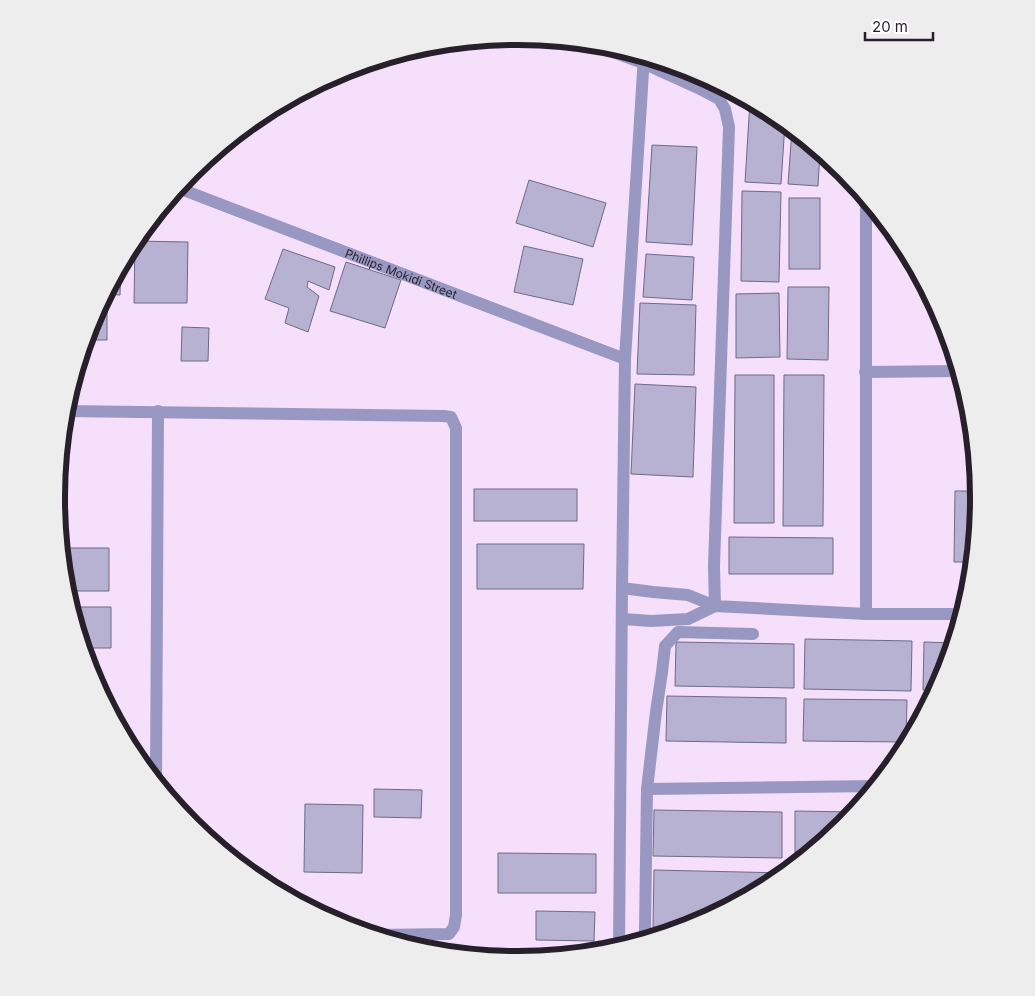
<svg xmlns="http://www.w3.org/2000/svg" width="1035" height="996" font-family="Inter,sans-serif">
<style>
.building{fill:#b7b2d2;stroke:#6e6a87}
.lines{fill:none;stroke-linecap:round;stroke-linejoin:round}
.street{stroke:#9998c2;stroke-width:12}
.labels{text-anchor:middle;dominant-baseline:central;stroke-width:4;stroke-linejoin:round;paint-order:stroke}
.street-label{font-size:12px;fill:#271f29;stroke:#fff}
.rim{fill:none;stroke:#271f29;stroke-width:6}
</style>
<rect width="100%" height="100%" fill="#f6dffb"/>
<!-- building -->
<g class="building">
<polygon points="750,101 774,114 785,123 781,184 745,182"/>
<polygon points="792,129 820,152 818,186 788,184"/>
<polygon points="652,145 697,147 692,245 646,242"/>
<polygon points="529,180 606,203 593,247 516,223"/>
<polygon points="742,191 781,192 779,282 741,281"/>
<rect x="789" y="198" width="31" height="71"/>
<polygon points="135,241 188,242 187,303 134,303"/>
<polygon points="524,246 583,259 573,305 514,292"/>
<polygon points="283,249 335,267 329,290 308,281 307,287 319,296 308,332 285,323 289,308 265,299"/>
<polygon points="646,254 694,257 692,300 643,297"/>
<polygon points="346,262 401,280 385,328 330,311"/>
<polygon points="121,265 120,295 105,294"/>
<polygon points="788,287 829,287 828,360 787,359"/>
<polygon points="779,293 780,357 736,358 736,294"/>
<polygon points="640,303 696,305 694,375 637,374"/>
<polygon points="100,304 107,304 107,340 85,340 91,321"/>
<polygon points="182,327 209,328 208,361 181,361"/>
<polygon points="735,375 774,375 774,523 734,523"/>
<polygon points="784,375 824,375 823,526 783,526"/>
<polygon points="635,384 696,387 693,477 631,474"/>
<rect x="474" y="489" width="103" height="32"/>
<polygon points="955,491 978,491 979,498 973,562 954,562"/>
<polygon points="729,537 833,538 833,574 729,574"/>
<polygon points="477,544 584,544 583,589 477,589"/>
<polygon points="61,548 109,548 109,591 65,591"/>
<polygon points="70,607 111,607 111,648 83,648"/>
<polygon points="805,639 912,641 911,691 804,689"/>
<polygon points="676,642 794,644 794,688 675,686"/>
<polygon points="924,642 954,643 944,675 936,690 923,690"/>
<polygon points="667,696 786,698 786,743 666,741"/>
<polygon points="922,698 932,698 922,716"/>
<polygon points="804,699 907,700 906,742 803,741"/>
<polygon points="374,789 422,790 421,818 374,817"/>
<polygon points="305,804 363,805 362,873 304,872"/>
<polygon points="654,810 782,812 782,858 653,856"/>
<polygon points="795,811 854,812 844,825 802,859 795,859"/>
<polygon points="498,853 596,854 596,893 498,893"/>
<polygon points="654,870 785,873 774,882 694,925 684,928 653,927"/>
<polygon points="536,911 595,912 594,941 536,940"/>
<polygon points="547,949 589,951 589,953 547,957"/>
</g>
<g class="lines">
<!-- street -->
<g class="street">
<polyline points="589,43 643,63 698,88 719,99 725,109 729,127 714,566 715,606 866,614 963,614"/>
<path id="s1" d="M178 188 625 359"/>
<polyline points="866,198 866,614"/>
<polyline points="865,372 959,371"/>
<polyline points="64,411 444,416 451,417 456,428 456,915 454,927 449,934 376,935"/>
<polyline points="622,588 653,592 688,595 715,606"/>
<polyline points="623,619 651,621 688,619 715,606"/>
<polyline points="156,782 158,411"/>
<polyline points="647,789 876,786"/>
<polyline points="647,939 645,931 647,789 656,712 662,672 665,646 678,632 753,634"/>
<polyline points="619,947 622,588 625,359 644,56"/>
</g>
</g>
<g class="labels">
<!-- street labels -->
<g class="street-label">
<text stroke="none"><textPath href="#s1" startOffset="239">Phillips Mokidi Street</textPath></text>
</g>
</g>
<!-- crop -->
<path d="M0 0H1035V996H0ZM517 45H518A452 452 0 0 1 970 497V499A452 452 0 0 1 518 951H517A452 452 0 0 1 65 499V497A452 452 0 0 1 517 45Z" fill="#eeedee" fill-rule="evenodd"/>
<path class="rim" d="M517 45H518A452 452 0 0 1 970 497V499A452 452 0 0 1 518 951H517A452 452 0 0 1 65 499V497A452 452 0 0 1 517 45Z"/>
<!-- scale -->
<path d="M865 32v8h68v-8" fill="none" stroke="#271f29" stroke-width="2.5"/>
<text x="872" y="32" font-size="15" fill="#271f29" stroke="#ffffff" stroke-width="4" paint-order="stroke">20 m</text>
</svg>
